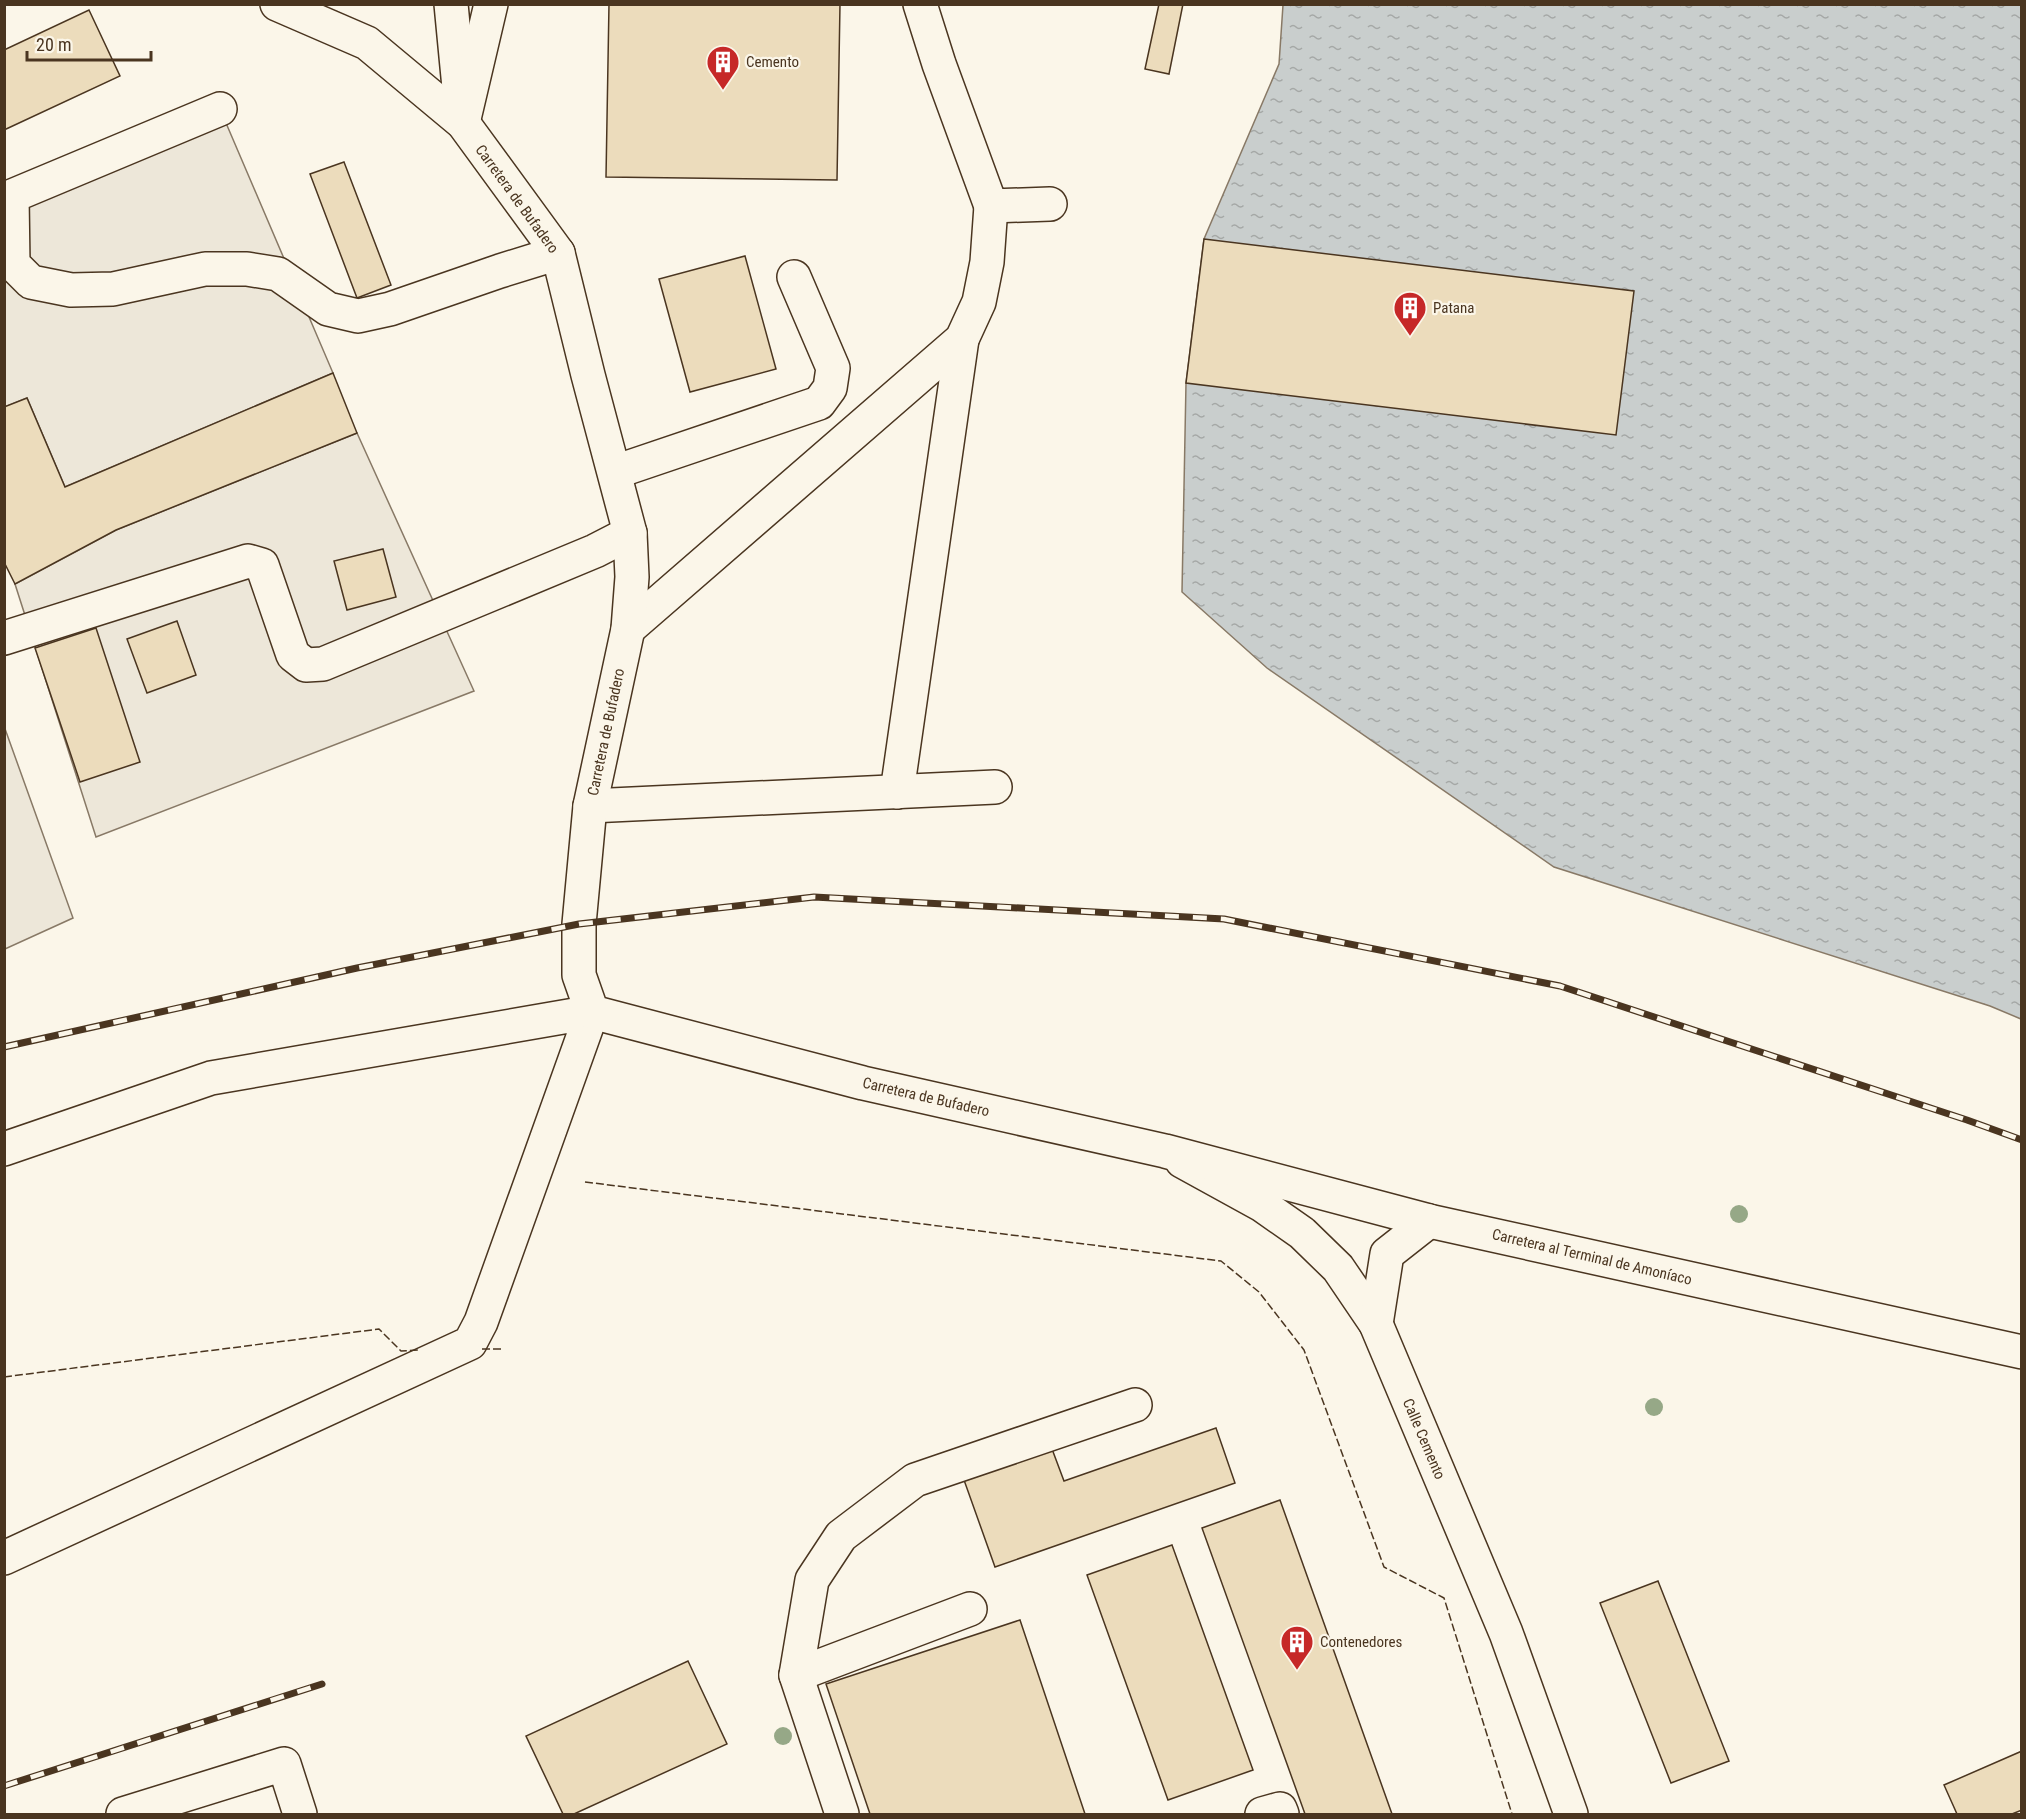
<svg xmlns="http://www.w3.org/2000/svg" width="2026" height="1819" font-family="'Roboto Condensed',sans-serif">
<style>
.parking{fill:#ede7d9;stroke:#887966;stroke-width:1.5}
.water{fill:url(#water-ripples);stroke:#887966;stroke-width:1.5}
.building{fill:#ecdcbc;stroke:#4a3520;stroke-width:1.5}
.lines{fill:none;stroke-linecap:round;stroke-linejoin:round}
.minor-casing{stroke:#4a3520;stroke-width:36}
.major-casing{stroke:#4a3520;stroke-width:36}
.minor{stroke:#fbf6e9;stroke-width:33}
.major{stroke:#fbf6e9;stroke-width:33}
.rail-casing{stroke:#4a3520;stroke-width:7}
.rail{stroke:#fbf6e9;stroke-width:4.5;stroke-dasharray:14;stroke-linecap:butt}
.fence{stroke:#4a3520;stroke-width:1.5;stroke-dasharray:8 3;stroke-linecap:butt}
.tree{fill:#96a887}
.labels{text-anchor:middle;dominant-baseline:central;stroke-width:4.5;stroke-linejoin:round;paint-order:stroke}
.poi-label{font-size:15px;fill:#4a3520;stroke:#fbf6e9;text-anchor:start}
.street-label{font-size:15px;fill:#4a3520;stroke:#fbf6e9}
</style>
<defs>
<pattern id="water-ripples" width="26" height="14" patternUnits="userSpaceOnUse" patternTransform="scale(1.5)"><rect width="26" height="14" fill="#c9cecd"/><path d="M2 4q2-2 4 0t4 0M15 11q2-2 4 0t4 0" fill="none" stroke="#a5a8a6"/></pattern>
</defs>
<rect width="100%" height="100%" fill="#fbf6e9"/>
<!-- parking -->
<g class="parking">
<polygon points="220,109 333,373 65,487 27,398 5,407 5,200"/>
<polygon points="357,433 474,691 96,837 15,584 116,530"/>
<polygon points="4,726 73,918 5,949 4,949"/>
</g>
<!-- water -->
<polygon class="water" points="1283,5 2021,5 2021,1019 1990,1006 1554,867 1267,668 1182,592 1186,383 1204,239 1279,64"/>
<!-- building -->
<g class="building">
<polygon points="609,4 840,4 837,180 606,177"/>
<polygon points="1159,4 1183,4 1169,74 1145,69"/>
<polygon points="89,10 120,76 4,130 4,50"/>
<polygon points="344,162 391,285 357,298 310,174"/>
<polygon points="1204,239 1634,291 1616,435 1186,383"/>
<polygon points="745,256 776,369 690,392 659,279"/>
<polygon points="333,373 357,433 116,530 15,584 4,562 4,407 27,398 65,487"/>
<polygon points="383,549 396,597 347,610 334,561"/>
<polygon points="177,621 196,675 147,693 127,639"/>
<polygon points="96,628 140,762 80,782 35,648"/>
<polygon points="1216,1428 1235,1483 995,1567 964,1480 1052,1449 1064,1481"/>
<polygon points="1280,1500 1392,1814 1305,1814 1202,1528"/>
<polygon points="1172,1545 1253,1770 1168,1800 1087,1575"/>
<polygon points="1658,1581 1729,1761 1671,1783 1600,1603"/>
<polygon points="1020,1620 1085,1814 870,1814 826,1684"/>
<polygon points="688,1661 727,1744 574,1814 563,1814 526,1736"/>
<polygon points="2022,1751 2022,1810 2012,1814 1957,1814 1944,1785"/>
</g>
<g class="lines">
<!-- minor casing -->
<g class="minor-casing">
<g id="minor">
<polyline points="451,4 460,98"/>
<polyline points="920,4 939,64 991,206 1050,204"/>
<polyline points="220,109 12,196 13,264 31,282 71,290 113,289 205,269 247,269 278,274 328,309 358,316 390,309 500,271 558,253"/>
<polyline points="463,123 491,4"/>
<polyline points="615,472 819,403 830,388 833,368 794,277"/>
<polyline points="628,629 962,339 979,302 987,262 991,206"/>
<polyline points="4,638 248,561 262,565 293,655 306,665 323,664 595,551 630,533"/>
<polyline points="897,792 962,339"/>
<polyline points="590,806 995,787"/>
<polyline points="4,1149 211,1078 592,1012 481,1322 470,1343 4,1558"/>
<polyline points="1182,1161 1262,1205 1302,1233 1338,1268 1376,1324 1506,1633 1571,1814"/>
<polyline points="1376,1324 1387,1254 1429,1221"/>
<polyline points="796,1675 970,1609"/>
<polyline points="123,1814 284,1764 300,1814"/>
<polyline points="842,1814 796,1675 812,1580 841,1536 915,1480 1135,1405"/>
<polyline points="1262,1814 1280,1809 1282,1814"/>
</g>
</g>
<!-- major casing -->
<g class="major-casing">
<polyline id="major" points="277,4 367,43 463,123 558,253 588,375 630,533 632,577 628,629 590,806 579,924 579,975 592,1012 863,1083 1165,1151 1429,1221 2022,1352"/>
</g>
<!-- minor -->
<use href="#minor" class="minor"/>
<!-- major -->
<use href="#major" class="major"/>
<!-- rail casing -->
<g class="rail-casing">
<g id="rail">
<polyline points="4,1047 357,968 579,924 814,897 1224,919 1560,986 1967,1120 2022,1140"/>
<polyline points="4,1786 322,1684"/>
</g>
</g>
<!-- rail -->
<use href="#rail" class="rail"/>
<!-- fence -->
<g class="fence">
<polyline points="585,1182 1221,1261 1259,1292 1304,1350 1384,1567 1444,1598 1512,1814"/>
<polyline points="482,1349 503,1349"/>
<polyline points="4,1377 379,1329 401,1351 419,1350"/>
</g>
</g>
<!-- trees -->
<g class="tree">
<circle cx="1739" cy="1214" r="9"/>
<circle cx="1654" cy="1407" r="9"/>
<circle cx="783" cy="1736" r="9"/>
</g>
<!-- icons -->
<defs>
<g id="building-pin" transform="scale(1.725)"><path d="M0 17L-7.5 6A9.5 9.5 0 1 1 7.5 6Z" fill="#c62828" stroke="#fbf6e9"/><path d="M-4-6H4V6H1V3H-1V6H-4ZM-2.5-4.3h1.7v1.8h-1.7ZM.8-4.3h1.7v1.8H.8ZM-2.5-1h1.7V.8h-1.7ZM.8-1h1.7V.8H.8Z" fill="#fff"/></g>
</defs>
<g fill-rule="evenodd">
<use href="#building-pin" x="723" y="62"/>
<use href="#building-pin" x="1410" y="308"/>
<use href="#building-pin" x="1297" y="1642"/>
</g>
<g class="labels">
<!-- poi labels -->
<g class="poi-label">
<text x="746" y="62">Cemento</text>
<text x="1433" y="308">Patana</text>
<text x="1320" y="1642">Contenedores</text>
</g>
<!-- street labels -->
<g class="street-label">
<text transform="translate(517 199) rotate(54)">Carretera de Bufadero</text>
<text transform="translate(606 732) rotate(-78)">Carretera de Bufadero</text>
<text transform="translate(926 1097) rotate(13)">Carretera de Bufadero</text>
<text transform="translate(1592 1257) rotate(13)">Carretera al Terminal de Amoníaco</text>
<text transform="translate(1424 1439) rotate(67)">Calle Cemento</text>
</g>
</g>
<!-- border -->
<rect width="2026" height="1819" fill="none" stroke="#4a3520" stroke-width="12"/>
<!-- scale -->
<path d="M27 51v9h124v-9" fill="none" stroke="#4a3520" stroke-width="3"/>
<text x="36" y="51" font-size="18" fill="#4a3520" stroke="#fbf6e9" stroke-width="4.5" paint-order="stroke">20 m</text>
</svg>
